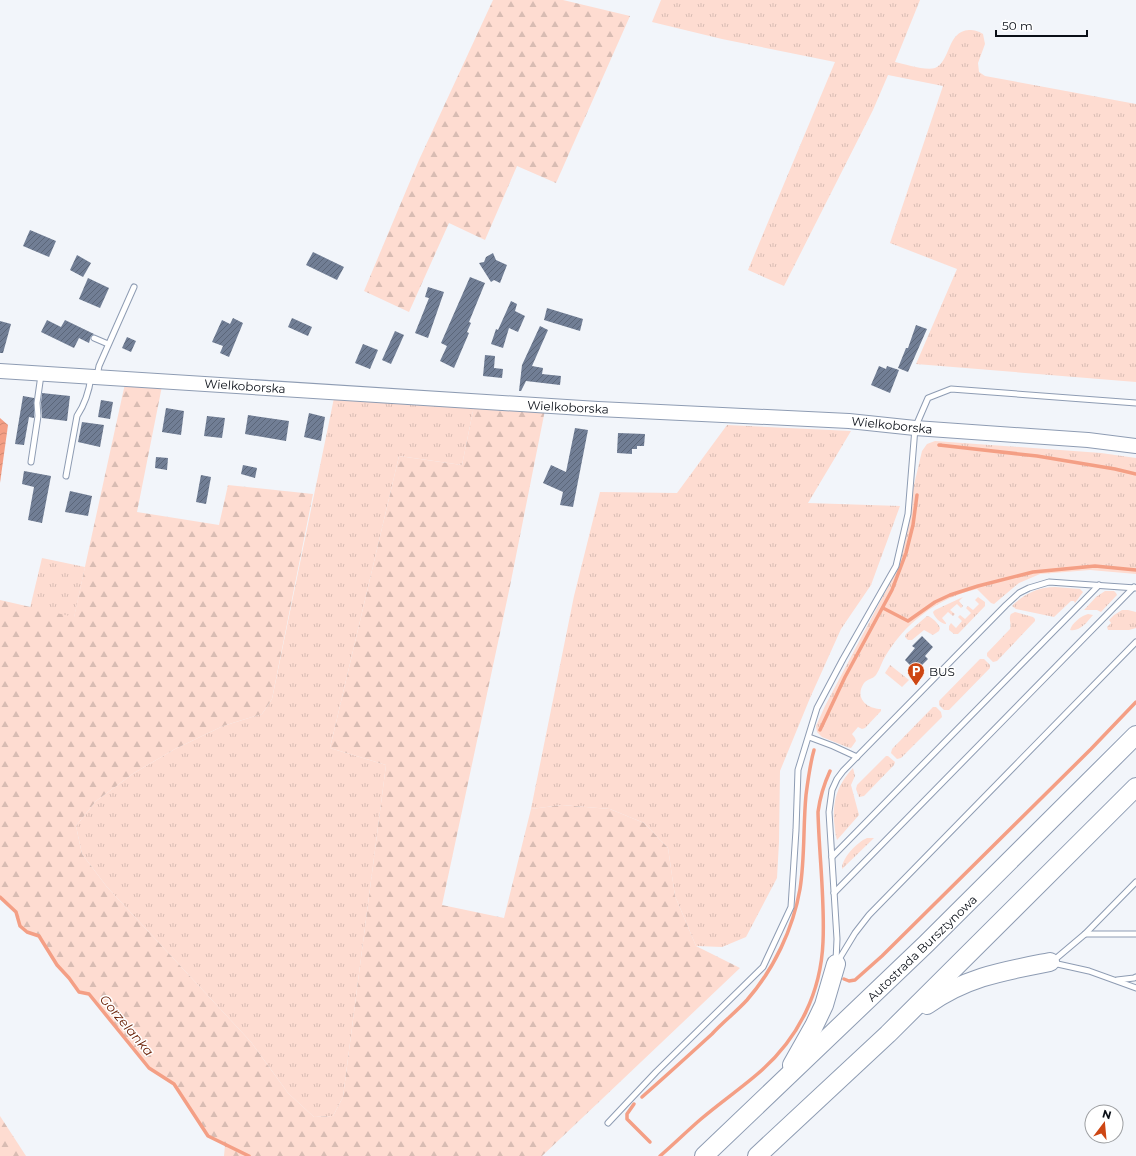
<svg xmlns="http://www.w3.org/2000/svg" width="1136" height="1156" font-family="Montserrat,sans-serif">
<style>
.grass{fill:url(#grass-tufts)}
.forest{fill:url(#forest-firs)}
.water{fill:url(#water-waves)}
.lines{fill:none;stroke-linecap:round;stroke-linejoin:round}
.stream{stroke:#f49f85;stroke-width:3.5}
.building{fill:url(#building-hatch)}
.lane-casing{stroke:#8e9cb3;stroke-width:7}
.secondary-casing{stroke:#8e9cb3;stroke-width:16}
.highway-casing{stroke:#8e9cb3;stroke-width:20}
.lane{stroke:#fff;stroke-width:5}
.secondary{stroke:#fff;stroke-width:14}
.highway{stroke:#fff;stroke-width:18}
.labels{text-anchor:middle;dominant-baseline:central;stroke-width:3;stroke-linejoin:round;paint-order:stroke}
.street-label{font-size:12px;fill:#0a0f17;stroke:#fff}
.poi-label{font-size:12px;fill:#0a0f17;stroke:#fff;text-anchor:start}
.water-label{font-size:13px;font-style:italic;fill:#6c2208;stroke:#fff}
</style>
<defs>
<pattern id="grass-tufts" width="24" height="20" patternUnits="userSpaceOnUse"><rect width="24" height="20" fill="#fedcd1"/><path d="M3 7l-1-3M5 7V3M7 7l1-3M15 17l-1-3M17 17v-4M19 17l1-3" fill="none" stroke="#d8bcb3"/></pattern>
<pattern id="forest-firs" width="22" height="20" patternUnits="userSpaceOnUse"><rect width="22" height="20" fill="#fedcd1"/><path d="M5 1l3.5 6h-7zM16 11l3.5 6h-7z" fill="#d8bcb3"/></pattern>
<pattern id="water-waves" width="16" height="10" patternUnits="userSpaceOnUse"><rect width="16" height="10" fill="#f49f85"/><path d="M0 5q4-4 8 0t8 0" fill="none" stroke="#d08872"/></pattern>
<pattern id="building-hatch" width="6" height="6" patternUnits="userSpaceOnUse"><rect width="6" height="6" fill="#717e95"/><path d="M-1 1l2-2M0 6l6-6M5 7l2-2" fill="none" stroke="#5b6679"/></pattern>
</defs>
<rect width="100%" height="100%" fill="#f2f5fa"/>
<!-- grass -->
<g class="grass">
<path d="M661 0H920L895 62C904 64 926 71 935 68 951 61 947 31 969 30 975 30 978 31 983 34L985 44 978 63 979 72 985 76 1136 104V382L916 364 957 269 890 243 943 86 888 75 873 110 784 286 748 270 835 62 722 39 652 22Z"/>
<polygon points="334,398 474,406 462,465 399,456 330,748 386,765 343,1097 333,1116 314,1117 288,1093 251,1042 107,887 82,854 76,826 96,801 134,773 175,749 223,726 262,714 272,699"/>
<polygon points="727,425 851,431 808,503 900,506 871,585 841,629 810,698 780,771 779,842 777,878 746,937 722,947 696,946 675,896 668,848 644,823 610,809 562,805 531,809 574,596 600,492 677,493"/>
<path d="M935 441 1101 453 1136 458V574L1090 570 1040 574 1019 583 994 604 991 603 977 589C957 594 938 602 922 615 907 626 895 640 886 655 882 661 880 669 876 675 873 679 867 679 864 683 854 698 867 709 881 709V711L865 728 862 729 858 727 852 734 855 738 856 741 851 748 847 747 822 737 817 732 816 726 825 706 891 581 899 563 907 532 910 517 913 489 922 451 927 444Z"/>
<polygon points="42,558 85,567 74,618 30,608"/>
<path d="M1055 587 1080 589 1083 592 1075 603 1074 601H1071L1054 617 1016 609 1012 606C1024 594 1038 587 1055 587Z"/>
<polygon points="1105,591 1114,591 1116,593 1117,595 1101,612 1097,610 1084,610 1096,597"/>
<path d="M963 597 959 601 963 606 961 608 957 604 950 610 955 614 953 616 948 612 942 618 946 623V624C941 624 934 617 933 612L935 610Z"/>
<polygon points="978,597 985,602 985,606 958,634 954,634 949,630 949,626 951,623 956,628 962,621 958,617 960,615 965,619 971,613 966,608 968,606 973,610 979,604 975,600"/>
<polygon points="1122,610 1128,610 1136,612 1136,628 1129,630 1108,630 1107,627 1111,623 1109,620 1114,615"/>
<path d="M1015 612 1033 617 1035 619V621L997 661 993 662 987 656V653L1010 629C1012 623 1008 619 1011 614Z"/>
<path d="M1088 614 1093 615C1087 622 1080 632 1070 630 1072 623 1081 616 1088 614Z"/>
<path d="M927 616C932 617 938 623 940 628L939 631 933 635 924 630 912 640H908L905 637 906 634Z"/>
<polygon points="980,659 984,659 990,665 990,668 949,710 944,710 939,705 939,701"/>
<polygon points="890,665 909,680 902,687 885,673"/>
<polygon points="933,707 936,707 941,712 942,717 901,758 897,759 891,753 892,749"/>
<polygon points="886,756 888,756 895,762 894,765 864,796 859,797 856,789 857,785"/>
<path d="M853 768 855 776 851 785 859 815 837 840C835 834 835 828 834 821 833 799 838 784 853 768Z"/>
<path d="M867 838H874L842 869C841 859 857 842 867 838Z"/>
</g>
<!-- forest -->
<g class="forest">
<polygon points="493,0 563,0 630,16 556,183 517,166 485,240 449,223 409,312 364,291 419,160"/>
<polygon points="126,379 163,381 137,512 219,525 228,485 313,494 272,699 262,714 223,726 175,749 134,773 96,801 76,826 82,854 107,887 251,1042 288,1093 314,1117 333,1116 343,1097 386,765 330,748 399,456 462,465 474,406 545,410 510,586 442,905 504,918 531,809 562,805 610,809 644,823 668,848 675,896 696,946 740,968 542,1156 224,1156 225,1145 208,1136 174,1084 149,1068 89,994 79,992 69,978 57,965 39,936 27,932 20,926 16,912 0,897 0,600 74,617"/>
<polygon points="0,1116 26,1156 0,1156"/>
</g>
<!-- water -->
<polygon class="water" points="0,418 8,425 0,483"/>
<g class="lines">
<!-- stream -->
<g class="stream">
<polyline points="939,445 1037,456 1115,469 1136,474"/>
<polyline points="883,608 908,621 935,602 950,595 978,586 1033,572 1095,566 1136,570"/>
<polyline points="820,730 845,677 892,590 906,553 913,525 917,495"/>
<polyline points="0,897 16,912 20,926 27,932 39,936 57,965 69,978 79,992 89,994 149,1068 174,1084 208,1136 249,1156"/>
<polyline points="844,979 849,981 855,980 882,956 1091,749 1136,702"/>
<path d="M642 1097C666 1076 689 1055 712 1034 723 1022 736 1012 747 1000 774 969 793 929 800 889 805 858 803 826 806 795 808 780 810 764 814 750"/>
<polyline points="634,1104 627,1114 627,1119 650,1142"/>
<path d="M660 1156C674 1144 687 1131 701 1119 721 1102 743 1087 762 1070 799 1037 821 992 823 942 825 899 819 855 818 812 820 797 824 784 830 771"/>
</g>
</g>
<!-- building -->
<g class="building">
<polygon points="30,230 56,241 49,257 23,246"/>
<polygon points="313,252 344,267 337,280 306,265"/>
<polygon points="493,253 496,260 507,265 500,283 494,280 491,282 479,263 484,262 486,257"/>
<polygon points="77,255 91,263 83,277 70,270"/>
<polygon points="470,277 485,283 469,322 471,323 467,332 469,333 454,368 440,361 447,346 441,343"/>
<polygon points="88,278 109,288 100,308 79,299"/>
<polygon points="428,287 444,292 428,338 415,333 429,298 425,297"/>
<polygon points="511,301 517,304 515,311 525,316 518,332 509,328 503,348 491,344 496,329 498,330"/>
<polygon points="547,308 583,319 580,331 544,320"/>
<polygon points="233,318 243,323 229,357 220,353 223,346 212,342 222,320 230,324"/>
<polygon points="292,318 312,327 308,336 288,327"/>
<polygon points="47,320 61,327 65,320 94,334 91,336 89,343 79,338 74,348 41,332"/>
<polygon points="0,321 11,324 3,353 0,353"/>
<polygon points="916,325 927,329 908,372 898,368 906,348 908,348"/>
<polygon points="540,326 548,330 532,366 543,368 542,374 561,376 560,385 526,381 521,391 519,391 522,365"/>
<polygon points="395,331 404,335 391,364 382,360"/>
<polygon points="127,337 136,341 131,352 122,348"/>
<polygon points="363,344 378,350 370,369 355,363"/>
<polygon points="485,355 495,356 494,368 503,369 502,378 483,376"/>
<polygon points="879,366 886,369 887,366 899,370 890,393 871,385"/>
<polygon points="42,393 70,396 67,421 42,418 41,403"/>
<polygon points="23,396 34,398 34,418 29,417 24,445 15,444"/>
<polygon points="101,400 113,402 110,419 98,417"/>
<polygon points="166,408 184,411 181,435 162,432"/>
<polygon points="309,413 325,417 321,441 304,437"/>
<polygon points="248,415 289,421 286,441 245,434"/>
<polygon points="207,416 225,418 222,438 204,436"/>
<polygon points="82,422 104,425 100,447 78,442"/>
<polygon points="575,428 588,430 573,507 560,505 563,492 543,483 551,465 566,472"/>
<polygon points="618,433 645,434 644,446 637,446 637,449 632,449 632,454 617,453"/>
<polygon points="156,457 168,458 167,470 155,468"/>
<polygon points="243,465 257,468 255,478 241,474"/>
<polygon points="24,471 51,476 42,523 28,520 34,487 22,484"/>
<polygon points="201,475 211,477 206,504 196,502"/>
<polygon points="70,491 92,496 88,516 65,512"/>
<polygon points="922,636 933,647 925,656 928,659 916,671 905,660 915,648 912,646"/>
</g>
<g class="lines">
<!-- lane casing -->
<g class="lane-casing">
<g id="lane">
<polyline points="94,338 108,344"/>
<polyline points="97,376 99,366 134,287"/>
<polyline points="31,462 38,416 37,403 41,375"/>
<path d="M66 476 77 416C85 404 89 392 91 377"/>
<polyline points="809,737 833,746 857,757"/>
<polyline points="832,857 1099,585"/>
<polyline points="834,893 1134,587"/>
<polyline points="1085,934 1136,934"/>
<polyline points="836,961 837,939 829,812 832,790 837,779 843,771 1006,605 1019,593 1029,588 1049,582 1136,588"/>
<polyline points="838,961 855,933 869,915 1136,642"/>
<polyline points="1053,961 1085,934 1136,882"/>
<polyline points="1053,963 1089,971 1136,988"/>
<polyline points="1117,980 1134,978 1136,977"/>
<polyline points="608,1123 656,1072 763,967 791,907 796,830 798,770 817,708 843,659 896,566 908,514 915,428 928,398 951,389 1136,403"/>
</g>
</g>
<!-- secondary casing -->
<g class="secondary-casing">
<polyline id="secondary" points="0,371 598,409 849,421 915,428 1088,440 1136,446"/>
</g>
<!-- highway casing -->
<g class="highway-casing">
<g id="highway">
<path d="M927 1005C966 977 1004 971 1050 962"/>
<polyline points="792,1065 814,1026 824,1005 836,964"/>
<polyline points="704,1156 926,944 1136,735"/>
<polyline points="757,1156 888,1034 1136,787"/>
</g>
</g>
<!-- lane -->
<use href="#lane" class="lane"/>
<!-- secondary -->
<use href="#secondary" class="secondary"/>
<!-- highway -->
<use href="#highway" class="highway"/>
</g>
<!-- icons -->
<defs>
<g id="parking-pin" transform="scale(0.9)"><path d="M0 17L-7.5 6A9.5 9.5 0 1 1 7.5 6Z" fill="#cd4613" stroke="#fff"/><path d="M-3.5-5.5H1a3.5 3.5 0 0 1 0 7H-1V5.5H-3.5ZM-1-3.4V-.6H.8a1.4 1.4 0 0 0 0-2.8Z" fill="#fff"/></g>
</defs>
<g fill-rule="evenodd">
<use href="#parking-pin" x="916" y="671"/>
</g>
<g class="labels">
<!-- street labels -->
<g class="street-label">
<text transform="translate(245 386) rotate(4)">Wielkoborska</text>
<text transform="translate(568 407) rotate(3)">Wielkoborska</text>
<text transform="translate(892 425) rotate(6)">Wielkoborska</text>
<text transform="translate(922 948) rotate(-44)">Autostrada Bursztynowa</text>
</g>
<!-- poi labels -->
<g class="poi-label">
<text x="929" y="671">BUS</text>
</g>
<!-- water labels -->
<g class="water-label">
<text transform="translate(127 1025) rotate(50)">Gorzelanka</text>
</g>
</g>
<!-- north arrow -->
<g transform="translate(1104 1124) rotate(16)"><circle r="19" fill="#ffffff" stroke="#9d9fa2"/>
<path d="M0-3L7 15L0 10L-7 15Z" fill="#cd4613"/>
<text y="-6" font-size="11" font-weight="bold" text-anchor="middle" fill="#0a0f17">N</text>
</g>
<!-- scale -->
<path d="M996 30v6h91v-6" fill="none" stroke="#0a0f17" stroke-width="2"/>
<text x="1002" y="30" font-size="12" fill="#0a0f17" stroke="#ffffff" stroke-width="3" paint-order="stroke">50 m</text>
</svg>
